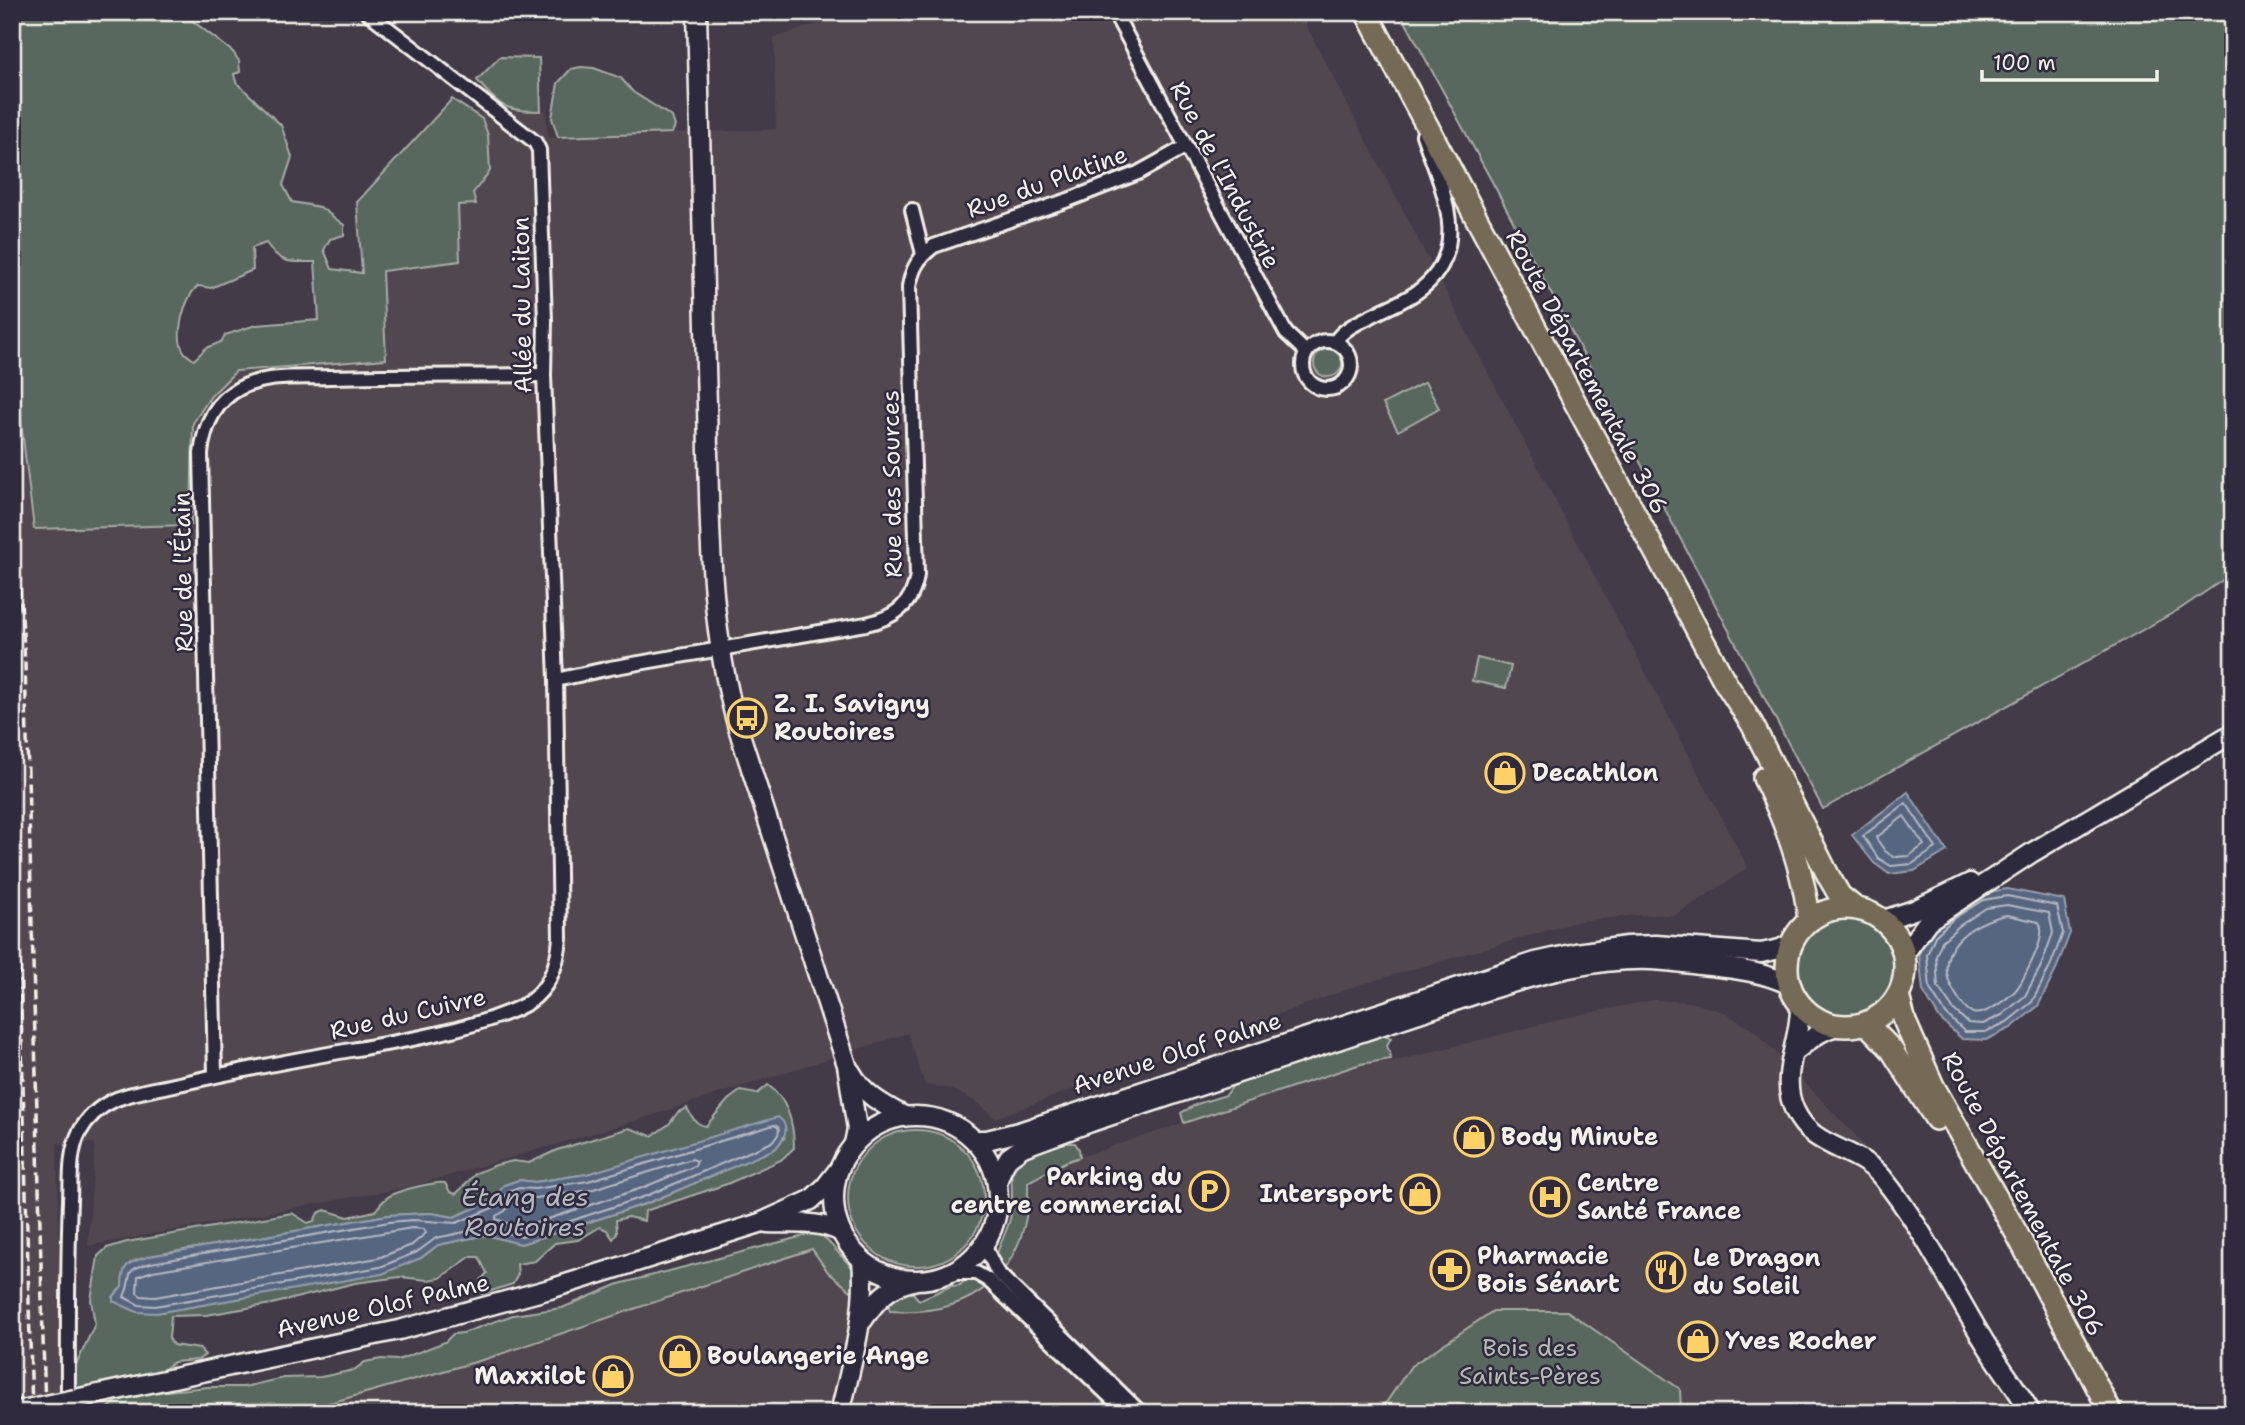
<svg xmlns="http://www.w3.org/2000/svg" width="2245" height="1425" font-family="'Shantell Sans',sans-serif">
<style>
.built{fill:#51474f}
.green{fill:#58685f;stroke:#a6aca4;stroke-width:2;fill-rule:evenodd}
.water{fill:#576681;stroke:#969eaa;stroke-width:2}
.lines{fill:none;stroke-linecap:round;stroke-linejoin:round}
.shore{stroke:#b5b9bf;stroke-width:2}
.street-casing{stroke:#f4f1e8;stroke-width:18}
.secondary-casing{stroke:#f4f1e8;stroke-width:23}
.primary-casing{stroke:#f4f1e8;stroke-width:26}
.street{stroke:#2f2a3d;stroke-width:12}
.secondary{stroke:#2f2a3d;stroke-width:18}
.primary{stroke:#756a55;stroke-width:21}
.rail{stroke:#f4f1e8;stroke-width:3.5;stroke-dasharray:10 5;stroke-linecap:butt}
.secondary-bridge-casing{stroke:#f4f1e8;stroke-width:23;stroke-linecap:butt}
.secondary-bridge{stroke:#2f2a3d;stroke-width:18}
.labels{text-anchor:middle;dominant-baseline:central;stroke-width:5;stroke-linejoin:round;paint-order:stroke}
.street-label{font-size:24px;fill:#f4f1e8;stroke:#2f2a3d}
.poi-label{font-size:24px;font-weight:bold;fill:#f4f1e8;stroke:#2f2a3d;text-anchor:start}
.park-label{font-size:24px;fill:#b6bab1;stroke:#2f2a3d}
.water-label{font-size:26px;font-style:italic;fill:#b5b9bf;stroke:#2f2a3d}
</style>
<rect width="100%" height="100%" fill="#433b48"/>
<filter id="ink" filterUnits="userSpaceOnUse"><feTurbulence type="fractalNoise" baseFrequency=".0143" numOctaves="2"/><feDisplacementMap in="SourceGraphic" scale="14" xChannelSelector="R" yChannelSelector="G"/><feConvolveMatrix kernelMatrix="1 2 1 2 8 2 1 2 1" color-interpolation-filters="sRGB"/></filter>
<g filter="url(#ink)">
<!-- built -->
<g class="built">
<polygon points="852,12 1299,12 1748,868 1676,915 1638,915 1580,921 1359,985 995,1118 978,1103 952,1089 925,1085 908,1033 622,1125 413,1186 88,1246 95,1143 57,1143 62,1413 12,1413 12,347 34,529 191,524 193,423 211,396 236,371 281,366 382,271 482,183 482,119 471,112 546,110 548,138 776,129 774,38"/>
<polygon points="1653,1000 1690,1002 1724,1012 1756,1032 1857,1137 1907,1199 2040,1413 1681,1413 1680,1389 1411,1366 1379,1413 287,1413 337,1401 486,1359 812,1249 828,1272 880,1308 911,1312 933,1311 960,1303 983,1289 1003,1270 1016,1252 1025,1231 1029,1207 1028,1182 1065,1162 1361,1064 1400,1060 1582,1014"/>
</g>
<!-- green -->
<g class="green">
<path d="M12 12H181L233 52 239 61 240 72 234 74 236 82 281 125 292 157 283 185 292 202 320 207 344 225V235L330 239 324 250 332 269 362 273 357 202 452 99 482 119 488 135 490 171 473 193 476 204 458 205 460 261 382 271 386 359 236 371 211 396 193 423 191 525 34 529 12 347ZM266 243C281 265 291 262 315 262L319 320 256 325 225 335 221 342 206 348 194 360C191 358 188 356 185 353 173 338 184 297 198 286L211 288 253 270 252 248Z"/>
<polygon points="1400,12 2233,12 2233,573 2180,609 1823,809 1496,189"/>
<path d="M500 57 539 58 541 111C506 111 500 108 477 80Z"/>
<polygon points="581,67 594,68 621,78 633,92 672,117 675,126 672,133 558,137 552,118 558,83 571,69"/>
<circle cx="1328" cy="363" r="14"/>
<polygon points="1425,382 1439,408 1398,431 1383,404"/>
<polygon points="1477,658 1511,666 1506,688 1472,681"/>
<circle cx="1848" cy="965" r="50"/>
<polygon points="1385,1035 1391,1038 1387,1045 1391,1059 1361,1064 1184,1123 1181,1113 1197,1104 1226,1095 1235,1083 1300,1057"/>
<path d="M768 1085C788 1100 794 1124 794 1148L781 1160 727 1184 645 1211 644 1221 628 1217 616 1220 617 1233 613 1239 607 1230 600 1227 578 1240 555 1243 535 1261 517 1264 518 1274 513 1284 482 1294 477 1290 481 1280 487 1273 479 1257H470L440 1278 428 1280 400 1277 355 1283 272 1304 206 1315 171 1316 169 1338 173 1345 200 1349 205 1355 198 1360 174 1362 163 1370 72 1394 71 1376 95 1324 91 1300 98 1256 107 1248 127 1242 292 1213 308 1223 314 1221 318 1213 325 1210 348 1217 375 1211C380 1204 385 1198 393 1194 402 1190 436 1181 445 1183L450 1192 456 1194 476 1173 496 1165 513 1161 529 1163 557 1150 629 1128 652 1136 669 1124 678 1112 687 1108C692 1117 696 1125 706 1126L728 1100 740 1091 757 1094ZM784 1138 775 1149 648 1203 521 1244 486 1235 438 1245 421 1258 156 1313 113 1297 150 1256 388 1215 431 1213 454 1217 494 1200 504 1185 519 1180 535 1182 587 1174Z"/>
<circle cx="916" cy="1198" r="68"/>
<path d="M1066 1143H1075L1079 1149 1080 1157 1065 1162 1028 1182C1029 1215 1024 1240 1005 1268L996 1262C996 1246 1009 1231 1011 1214 1014 1197 1010 1180 1012 1163 1025 1149 1048 1146 1066 1143Z"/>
<polygon points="819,1232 861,1277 856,1295 828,1272 812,1249 486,1359 337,1401 287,1413 73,1413 72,1409 88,1408 97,1411 106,1410 116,1402 136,1394 208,1387 244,1387 283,1378 321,1377 354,1370 365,1362 381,1359 398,1360 445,1342 453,1334 463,1333 513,1315 562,1308 619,1284"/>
<path d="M973 1273 989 1284C962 1309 925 1313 890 1311L887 1301 904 1292 913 1293 919 1300 951 1286 960 1285Z"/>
<polygon points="1493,1311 1567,1311 1680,1389 1681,1413 1379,1413 1411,1366"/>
</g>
<!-- water -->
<g class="water">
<polygon points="1908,792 1947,851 1914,871 1889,874 1874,863 1852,835"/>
<polygon points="2007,889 2064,900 2070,933 2055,972 2038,1006 2011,1028 1986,1040 1962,1039 1940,1019 1923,991 1919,954 1929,932 1949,913 1981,893"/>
<path d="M778 1117C792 1127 784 1138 775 1149L648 1203 521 1244 486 1235 438 1245 421 1258 382 1274 156 1313 137 1312 113 1301V1297L122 1287C122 1263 129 1262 150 1256L388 1215 431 1213 454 1217 494 1200 504 1185 519 1180 535 1182 587 1174Z"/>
</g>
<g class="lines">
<!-- shore -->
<g class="shore">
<polygon points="1906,803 1936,848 1912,864 1891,866 1878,858 1863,836"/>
<polygon points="1904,816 1924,845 1909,856 1893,857 1885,851 1876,838"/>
<polygon points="2007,896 2057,906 2063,933 2049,969 2032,1002 2007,1022 1985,1032 1965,1032 1946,1014 1930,989 1927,955 1935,936 1953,919 1983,900"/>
<polygon points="2007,905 2049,913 2053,933 2041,966 2025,996 2002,1015 1983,1024 1968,1023 1953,1009 1938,987 1936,956 1942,941 1959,926 1986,908"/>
<path d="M2007 915 2039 922C2046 934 2035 954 2029 967 2025 975 2021 985 2015 991 2008 998 1984 1017 1973 1013 1965 1010 1959 1000 1955 993 1929 952 1969 922 2007 915Z"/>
<path d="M774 1125 778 1127C781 1134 775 1139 770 1143L646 1196 522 1237 484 1228 436 1238 417 1252 380 1267 155 1306 139 1305 124 1297C135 1274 120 1271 151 1263L389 1222 413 1220 456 1223 497 1206 508 1192 519 1188 535 1189 588 1181Z"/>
<polygon points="692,1159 697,1161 695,1166 642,1188 521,1228 496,1219 496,1216 505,1211 514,1199 520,1196 536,1198 590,1190"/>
<polygon points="412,1228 424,1229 426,1233 412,1245 378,1258 155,1297 141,1296 137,1293 138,1276 153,1271"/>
</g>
<!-- street casing -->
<g class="street-casing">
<g id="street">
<polyline points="1114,12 1286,333 1306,352"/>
<polyline points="912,210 923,254"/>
<circle cx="1327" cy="365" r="24"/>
<path d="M1335 342C1344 327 1364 320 1379 312 1391 306 1406 300 1417 292 1475 251 1441 187 1423 135"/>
<path d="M556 680 610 668 866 624C894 618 913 605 917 575L909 287C912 268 919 257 934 246L1068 200 1138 173 1185 147"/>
<path d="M215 1075 201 454C204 426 215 401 240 388 267 374 301 378 330 377 401 375 473 376 544 375"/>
<polyline points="986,1242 987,1251 997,1272 1141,1413"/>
<polyline points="950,1273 976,1273 988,1280 1127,1413"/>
<path d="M68 1413C68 1342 67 1271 70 1201 71 1179 69 1153 79 1133 100 1093 140 1093 179 1084 236 1071 293 1060 351 1050 398 1042 445 1034 490 1019 503 1014 517 1010 529 1002 551 987 558 963 560 938L556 680 544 375 545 321 539 150 535 142 367 12"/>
</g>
</g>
<!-- secondary casing -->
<g class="secondary-casing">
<g id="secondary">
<path d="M697 12C700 144 704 275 707 406 710 515 707 622 738 728L847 1065 857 1129 854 1144"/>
<polyline points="1884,920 1914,910 1970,883"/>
<polyline points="1905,953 1928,921 2033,852 2233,733"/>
<path d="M1800 1006C1801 1042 1778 1075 1795 1111 1813 1150 1856 1146 1882 1177 1923 1227 1951 1287 1984 1341 1999 1366 2017 1388 2031 1413"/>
<path d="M1795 1051C1809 1041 1820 1030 1837 1026"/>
<path d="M851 1072C863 1094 882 1104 904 1116"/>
<circle cx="916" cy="1198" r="82"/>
<polyline points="975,1140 987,1140 1019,1132 1535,962 1576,953 1627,946 1656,945 1761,953 1780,949 1790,944"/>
<path d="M997 1182 1002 1169 1009 1157 1023 1147 1091 1122 1488 990C1540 974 1595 958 1651 960 1671 961 1691 964 1710 966 1737 969 1763 972 1788 984"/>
<path d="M767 1223C792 1224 818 1220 841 1232"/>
<path d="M863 1320C876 1300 889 1286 913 1281"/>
<polyline points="75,1399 399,1330 550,1289 760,1223 811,1200 825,1187 839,1169"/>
<path d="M840 1413C852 1362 867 1312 862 1260"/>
</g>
</g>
<!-- primary casing -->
<g class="primary-casing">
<g id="primary">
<polyline points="1366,12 1725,682 1752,724 1829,877 1840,896 1855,908"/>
<path d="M1764 778C1786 823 1804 870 1809 920"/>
<circle cx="1846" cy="967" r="59"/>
<polyline points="1898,996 1905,1022 1933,1086 2017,1234 2111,1413"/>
<polyline points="1866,1023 1891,1049 1936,1119"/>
</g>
</g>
<!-- street -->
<use href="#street" class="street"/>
<!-- secondary -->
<use href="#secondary" class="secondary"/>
<!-- primary -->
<use href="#primary" class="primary"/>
<!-- rail -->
<g class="rail">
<polyline points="12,467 25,663 45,1413"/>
<polyline points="12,680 32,1413"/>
</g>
<!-- secondary-bridge casing -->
<g class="secondary-bridge-casing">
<polyline id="secondary-bridge" points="12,1412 75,1399"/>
</g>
<!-- secondary-bridge -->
<use href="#secondary-bridge" class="secondary-bridge"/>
</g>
</g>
<!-- icons -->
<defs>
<g id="bus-ring" transform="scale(2.0125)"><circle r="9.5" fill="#2f2a3d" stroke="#ffd166" stroke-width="1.5"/><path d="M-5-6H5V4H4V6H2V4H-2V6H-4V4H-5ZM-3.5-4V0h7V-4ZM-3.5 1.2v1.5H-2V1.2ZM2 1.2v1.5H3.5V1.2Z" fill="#ffd166"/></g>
<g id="shop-ring" transform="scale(2.0125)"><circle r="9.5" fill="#2f2a3d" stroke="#ffd166" stroke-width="1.5"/><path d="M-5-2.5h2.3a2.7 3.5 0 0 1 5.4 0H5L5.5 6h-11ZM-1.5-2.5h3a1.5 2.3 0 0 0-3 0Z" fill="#ffd166"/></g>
<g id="parking-ring" transform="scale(2.0125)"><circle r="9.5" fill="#2f2a3d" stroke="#ffd166" stroke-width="1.5"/><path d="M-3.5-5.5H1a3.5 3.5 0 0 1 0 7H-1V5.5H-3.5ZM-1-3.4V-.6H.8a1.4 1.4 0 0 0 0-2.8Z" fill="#ffd166"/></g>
<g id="hospital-ring" transform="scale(2.0125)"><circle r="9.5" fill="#2f2a3d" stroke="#ffd166" stroke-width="1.5"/><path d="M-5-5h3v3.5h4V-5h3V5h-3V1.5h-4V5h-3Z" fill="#ffd166"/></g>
<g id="pharmacy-ring" transform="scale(2.0125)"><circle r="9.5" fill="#2f2a3d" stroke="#ffd166" stroke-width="1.5"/><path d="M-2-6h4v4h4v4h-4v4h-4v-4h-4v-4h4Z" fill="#ffd166"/></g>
<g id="restaurant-ring" transform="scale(2.0125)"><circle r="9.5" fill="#2f2a3d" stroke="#ffd166" stroke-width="1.5"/><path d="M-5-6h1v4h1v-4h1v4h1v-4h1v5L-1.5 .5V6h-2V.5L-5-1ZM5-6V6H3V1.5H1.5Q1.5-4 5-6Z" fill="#ffd166"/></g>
</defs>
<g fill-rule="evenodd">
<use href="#bus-ring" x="747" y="718"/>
<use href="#shop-ring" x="1505" y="773"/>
<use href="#shop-ring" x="1474" y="1137"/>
<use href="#parking-ring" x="1209" y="1191"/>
<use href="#shop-ring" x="1420" y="1194"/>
<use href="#hospital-ring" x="1550" y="1197"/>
<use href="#pharmacy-ring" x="1450" y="1270"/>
<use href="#restaurant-ring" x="1666" y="1272"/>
<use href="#shop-ring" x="1698" y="1341"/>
<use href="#shop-ring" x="680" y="1356"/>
<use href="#shop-ring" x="613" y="1376"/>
</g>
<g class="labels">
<!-- street labels -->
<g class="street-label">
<text transform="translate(1225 175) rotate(62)">Rue de l'Industrie</text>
<text transform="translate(1047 182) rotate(-20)">Rue du Platine</text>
<text transform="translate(522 305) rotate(-91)">Allée du Laiton</text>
<text transform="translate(1587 372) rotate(62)">Route Départementale 306</text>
<text transform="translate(892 484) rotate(-91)">Rue des Sources</text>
<text transform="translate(183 572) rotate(-91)">Rue de l'Étain</text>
<text transform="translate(408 1014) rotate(-13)">Rue du Cuivre</text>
<text transform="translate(1177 1053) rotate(-18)">Avenue Olof Palme</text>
<text transform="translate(2023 1194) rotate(62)">Route Départementale 306</text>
<text transform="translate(383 1306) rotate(-13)">Avenue Olof Palme</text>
</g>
<!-- poi labels -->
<g class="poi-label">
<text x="774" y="704">Z. I. Savigny<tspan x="774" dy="28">Routoires</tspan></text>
<text x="1532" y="773">Decathlon</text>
<text x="1501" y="1137">Body Minute</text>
<text x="1182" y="1177" text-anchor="end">Parking du<tspan x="1182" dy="28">centre commercial</tspan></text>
<text x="1577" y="1183">Centre<tspan x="1577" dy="28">Santé France</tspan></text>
<text x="1393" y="1194" text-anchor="end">Intersport</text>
<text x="1477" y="1256">Pharmacie<tspan x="1477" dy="28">Bois Sénart</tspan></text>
<text x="1693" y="1258">Le Dragon<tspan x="1693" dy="28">du Soleil</tspan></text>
<text x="1725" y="1341">Yves Rocher</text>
<text x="707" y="1356">Boulangerie Ange</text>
<text x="586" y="1376" text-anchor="end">Maxxilot</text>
</g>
<!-- park labels -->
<g class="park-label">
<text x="1530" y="1348">Bois des<tspan x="1530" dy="28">Saints-Pères</tspan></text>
</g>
<!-- water labels -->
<g class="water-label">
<text x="525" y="1196">Étang des<tspan x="525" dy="30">Routoires</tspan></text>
</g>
</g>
<!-- margin -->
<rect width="2245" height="1425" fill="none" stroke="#2f2a3d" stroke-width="42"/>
<rect x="21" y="21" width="2203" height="1383" fill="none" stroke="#f4f1e8" stroke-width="2.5" filter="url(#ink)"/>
<!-- scale -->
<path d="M1982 70v10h175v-10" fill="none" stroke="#f4f1e8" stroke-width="3.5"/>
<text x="1993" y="70" font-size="21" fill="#f4f1e8" stroke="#2f2a3d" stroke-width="5" paint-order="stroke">100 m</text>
</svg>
